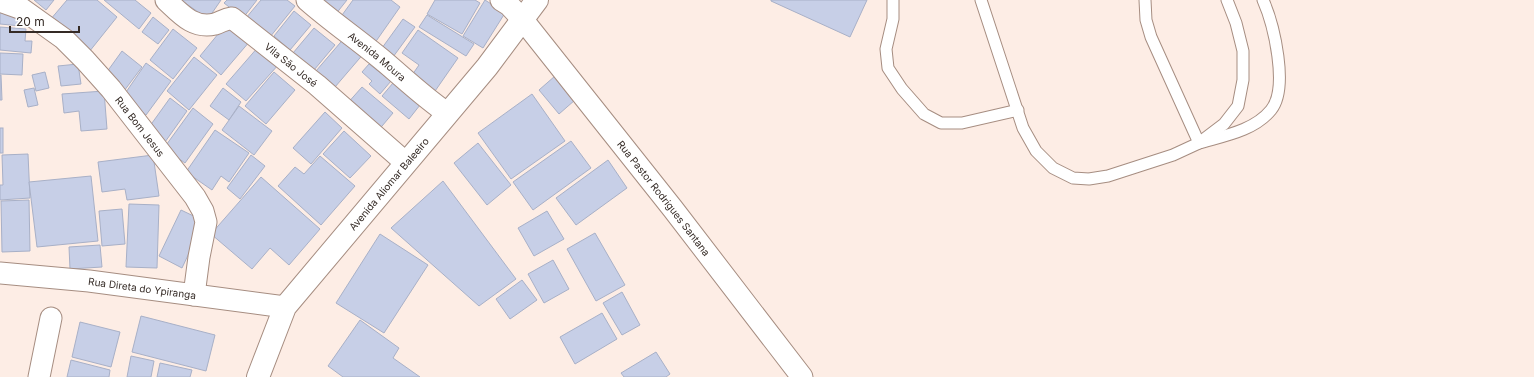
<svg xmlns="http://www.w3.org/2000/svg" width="1534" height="377" font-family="Inter,sans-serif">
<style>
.building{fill:#c7cfe7;stroke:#a8b0c7}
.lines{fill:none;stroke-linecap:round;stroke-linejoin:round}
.lane-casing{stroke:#a68d81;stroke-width:13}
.street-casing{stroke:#a68d81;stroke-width:23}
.secondary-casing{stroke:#a68d81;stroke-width:24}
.lane{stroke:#fff;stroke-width:11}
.street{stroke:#fff;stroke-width:21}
.secondary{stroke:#fff;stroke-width:22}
.labels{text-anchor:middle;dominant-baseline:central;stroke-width:3.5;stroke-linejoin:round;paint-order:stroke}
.street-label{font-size:10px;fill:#342a25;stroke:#fff}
</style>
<rect width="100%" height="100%" fill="#fdede5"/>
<!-- building -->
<g class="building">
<polygon points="34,0 54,0 46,10"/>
<polygon points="67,0 97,0 117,17 89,52 50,20"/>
<polygon points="104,0 135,0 151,13 139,29"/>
<polygon points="181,0 221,0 208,19"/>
<polygon points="227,0 257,0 243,18 224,3"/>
<polygon points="261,0 287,0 295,6 270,37 246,18"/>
<polygon points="317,0 347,0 335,15"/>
<polygon points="353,0 391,0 400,7 372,47 337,22"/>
<polygon points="435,0 475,0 480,3 462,34 427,14"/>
<polygon points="485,0 505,13 483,48 463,36"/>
<polygon points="771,0 867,0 850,37 771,1"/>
<polygon points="0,6 24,15 21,26 0,24"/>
<polygon points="294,11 311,25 290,50 274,36"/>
<polygon points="427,15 474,44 466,56 419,27"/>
<polygon points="153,17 169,30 158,44 142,32"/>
<polygon points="403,19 415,27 393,57 382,48"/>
<polygon points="228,22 250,41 221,75 200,56"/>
<polygon points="0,27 26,29 25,41 32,41 31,53 0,50"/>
<polygon points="314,28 335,45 314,70 293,53"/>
<polygon points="173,29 197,48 173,79 150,60"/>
<polygon points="418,30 458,58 433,94 410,78 419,65 402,53"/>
<polygon points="346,36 365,52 335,87 316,71"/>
<polygon points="259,46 279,64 246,101 226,84"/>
<polygon points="122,51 142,67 124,91 104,76"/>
<polygon points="0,53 23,54 22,75 0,74"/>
<polygon points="194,57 217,75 189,110 167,91"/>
<polygon points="146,63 171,81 146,115 122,98"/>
<polygon points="78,64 81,84 61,86 58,66"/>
<polygon points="369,64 391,81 380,94 369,84 372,81 362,72"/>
<polygon points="45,72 49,88 36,91 32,75"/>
<polygon points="274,72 295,90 266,124 245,106"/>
<polygon points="0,75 1,75 2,100 0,100"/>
<polygon points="555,76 575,100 559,114 539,90"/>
<polygon points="393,83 420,105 409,119 382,96"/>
<polygon points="362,87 393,113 377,132 346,105"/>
<polygon points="34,88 38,105 28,107 24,90"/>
<polygon points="223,88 241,102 229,120 210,106"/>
<polygon points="104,91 107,129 81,131 79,111 64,113 62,94"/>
<polygon points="532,94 565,141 511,179 478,133"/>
<polygon points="170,98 187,111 165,142 147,130"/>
<polygon points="239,106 272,131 254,155 222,130"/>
<polygon points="193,108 213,124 185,163 164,148"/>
<polygon points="325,112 342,128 311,164 293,148"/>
<rect x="0" y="128" width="3" height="25"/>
<polygon points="215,130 249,153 229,182 221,176 212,190 186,172"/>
<polygon points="344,131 371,156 350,178 323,154"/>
<polygon points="571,141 591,168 533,210 513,182"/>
<polygon points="478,143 511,185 487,205 454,163"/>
<polygon points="28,154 30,198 0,200 0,185 3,185 2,155"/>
<polygon points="153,155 159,196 127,200 125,189 102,192 98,162"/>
<polygon points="251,155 265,166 240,199 227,188"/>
<polygon points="320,156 355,186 321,225 278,186 295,167 304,174"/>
<polygon points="608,160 627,188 576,225 556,198"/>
<polygon points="91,176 98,241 37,247 29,182"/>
<polygon points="261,177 320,229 289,265 270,248 252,269 211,234"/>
<polygon points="443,181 516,279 479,306 391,228"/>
<polygon points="29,200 30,251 2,252 1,201"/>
<polygon points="129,204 159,205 157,268 126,267"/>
<polygon points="122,209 125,244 102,246 99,211"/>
<polygon points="181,210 204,221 182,268 159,256"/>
<polygon points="547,211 564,239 534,256 518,228"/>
<polygon points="595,233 625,285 596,301 567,249"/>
<polygon points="380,234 428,265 384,333 336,303"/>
<polygon points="100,245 102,267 70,269 69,247"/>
<polygon points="553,260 569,289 544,303 528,274"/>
<polygon points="522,280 537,300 510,319 496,299"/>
<polygon points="622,292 640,325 622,335 603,303"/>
<polygon points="602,313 617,339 575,364 560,337"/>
<polygon points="141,316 215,335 206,371 132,352"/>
<polygon points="360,320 399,348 393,358 420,377 343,377 328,366"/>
<polygon points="80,322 120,332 111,367 72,357"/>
<polygon points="656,352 670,374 666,377 624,377 621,373"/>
<polygon points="131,356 154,361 151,377 127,377"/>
<polygon points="71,360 110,370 109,377 67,377"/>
<polygon points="160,363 192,370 190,377 157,377"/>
</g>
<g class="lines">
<!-- lane casing -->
<g class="lane-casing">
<g id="lane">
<polyline points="893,0 893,19 886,49 888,68 902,89 924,114 941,123 962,123 1018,110"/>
<polyline points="981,0 1023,128 1036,151 1053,168 1073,178 1089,179 1108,176 1173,155 1199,143 1224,124 1238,106 1243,80 1243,51 1236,23 1227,0"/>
<path d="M1145 0 1146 20 1151 37 1199 143C1223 136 1254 131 1271 110 1289 88 1274 25 1263 0"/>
</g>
</g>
<!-- street casing -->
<g class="street-casing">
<g id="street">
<path id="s1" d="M166 0C181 14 193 29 215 24 221 22 225 19 232 18L317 85 406 163"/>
<path id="s2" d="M307 0C332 22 360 41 386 63 406 80 425 98 447 113"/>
<path id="s3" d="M501 0 509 5 523 20 673 209 802 377"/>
<path id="s4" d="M0 1 22 9 64 39 85 60 111 89 195 197 203 211 206 222 199 257 194 295"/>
<path id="s5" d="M0 273 89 281 285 307"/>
<polyline points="39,377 51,318"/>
</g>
</g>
<!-- secondary casing -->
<g class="secondary-casing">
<g id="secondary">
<path id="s6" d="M258 377 285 307 487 67 537 0"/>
</g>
</g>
<!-- lane -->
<use href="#lane" class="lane"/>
<!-- street -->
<use href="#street" class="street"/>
<!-- secondary -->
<use href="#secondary" class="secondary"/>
</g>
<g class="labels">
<!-- street labels -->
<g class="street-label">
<text stroke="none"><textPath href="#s2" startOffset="90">Avenida Moura</textPath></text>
<text stroke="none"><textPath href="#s1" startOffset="151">Vila São José</textPath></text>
<text stroke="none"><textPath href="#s4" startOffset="191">Rua Bom Jesus</textPath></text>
<text stroke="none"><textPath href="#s6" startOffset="236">Avenida Aliomar Baleeiro</textPath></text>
<text stroke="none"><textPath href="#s3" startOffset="257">Rua Pastor Rodrigues Santana</textPath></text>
<text stroke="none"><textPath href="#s5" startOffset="143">Rua Direta do Ypiranga</textPath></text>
</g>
</g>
<!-- scale -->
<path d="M10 26v6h69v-6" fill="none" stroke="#342a25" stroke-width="2"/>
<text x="16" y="26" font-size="12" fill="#342a25" stroke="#ffffff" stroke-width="3" paint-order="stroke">20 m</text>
</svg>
